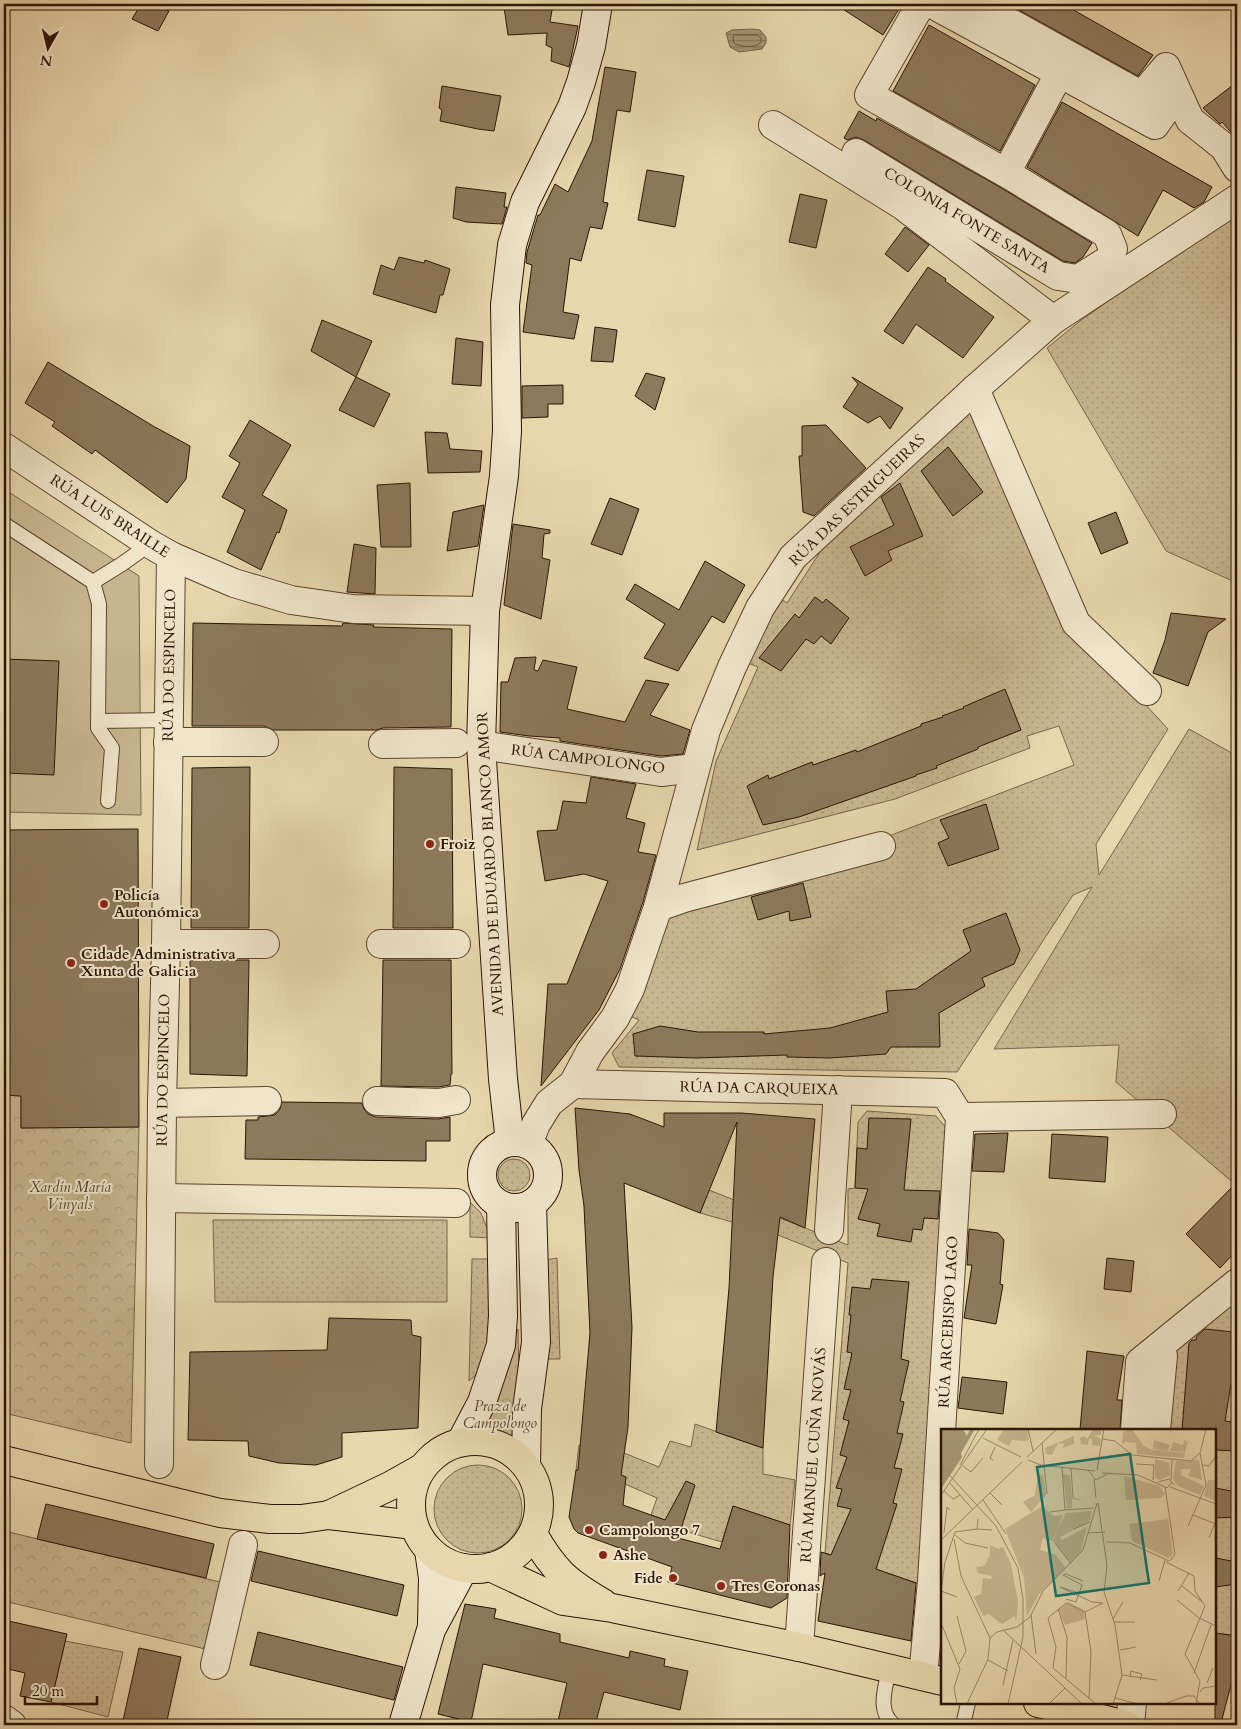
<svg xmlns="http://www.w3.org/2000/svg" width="1241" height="1729" font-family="Cardo,serif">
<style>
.grass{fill:url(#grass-dots);stroke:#7a654a}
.park{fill:url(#park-crowns);stroke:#7a654a}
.pitch{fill:#c8b690;stroke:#7a654a}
.water{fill:url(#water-rules);stroke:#766146}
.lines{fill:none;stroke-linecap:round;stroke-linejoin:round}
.shore{stroke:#6a543b;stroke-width:1}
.building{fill:#8d795b;stroke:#2b1403}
.lane-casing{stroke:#5a452e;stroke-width:16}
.street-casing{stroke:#5a452e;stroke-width:30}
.secondary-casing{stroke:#2b1403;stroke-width:30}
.highway-casing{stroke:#2b1403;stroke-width:30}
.lane{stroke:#f0e5ca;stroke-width:14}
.street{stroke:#f0e5ca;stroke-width:28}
.secondary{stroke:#f0e5ca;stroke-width:28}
.highway{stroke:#e8d7ad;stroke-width:28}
.poi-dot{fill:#8f2418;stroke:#f0e5ca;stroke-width:2}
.labels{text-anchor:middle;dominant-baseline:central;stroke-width:4;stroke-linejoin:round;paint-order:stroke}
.street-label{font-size:15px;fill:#2b1403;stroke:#f0e5ca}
.poi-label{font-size:15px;font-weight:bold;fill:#2b1403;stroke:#f0e5ca;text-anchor:start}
.park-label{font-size:15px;font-style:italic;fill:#5a452d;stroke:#f0e5ca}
.inset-road{fill:none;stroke:#9c8969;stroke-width:1}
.view{fill:#0f766e;fill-opacity:0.15;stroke:#0f766e;stroke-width:2.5}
.inset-edge{fill:none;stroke:#2b1403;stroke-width:2.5}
</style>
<defs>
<pattern id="grass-dots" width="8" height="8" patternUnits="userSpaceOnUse" patternTransform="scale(1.25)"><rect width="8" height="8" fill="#c8b690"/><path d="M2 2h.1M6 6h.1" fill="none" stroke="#ac9c7b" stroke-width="1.8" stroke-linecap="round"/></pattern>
<pattern id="park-crowns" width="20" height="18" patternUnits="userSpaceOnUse" patternTransform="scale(1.25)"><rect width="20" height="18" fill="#c8b690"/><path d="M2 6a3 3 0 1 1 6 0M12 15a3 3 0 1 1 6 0" fill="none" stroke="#ac9c7b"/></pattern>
<pattern id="water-rules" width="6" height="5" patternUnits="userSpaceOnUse" patternTransform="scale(1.25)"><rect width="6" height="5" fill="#a89573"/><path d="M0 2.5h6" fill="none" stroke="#89785c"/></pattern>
</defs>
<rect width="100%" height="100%" fill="#e8d7ad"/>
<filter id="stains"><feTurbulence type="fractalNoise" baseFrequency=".004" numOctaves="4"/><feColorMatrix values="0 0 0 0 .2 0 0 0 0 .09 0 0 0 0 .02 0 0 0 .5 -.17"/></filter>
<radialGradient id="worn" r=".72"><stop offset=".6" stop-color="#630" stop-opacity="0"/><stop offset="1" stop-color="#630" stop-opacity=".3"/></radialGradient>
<!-- grass -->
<g class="grass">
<polygon points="1237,210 1237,583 1166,551 1047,348 1080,321"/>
<polygon points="971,410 1062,614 1168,729 1096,844 1099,875 1189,729 1237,756 1237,1186 1116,1082 1119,1045 994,1049 1092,887 1073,895 957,1072 619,1067 612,1053 639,1020 628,1015 668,910 889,836 1074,765 1059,726 1027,736 1030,748 895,799 697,850 716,761 758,667 736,658 770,592 787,603 824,546"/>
<polygon points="867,1111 936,1116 948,1130 920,1584 825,1553 848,1263 778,1235 700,1213 709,1190 848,1245 848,1189 855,1188 858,1122"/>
<circle cx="514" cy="1175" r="16"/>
<polygon points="470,1202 481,1213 491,1238 470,1237"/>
<polygon points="213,1220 447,1220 447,1302 215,1302"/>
<polygon points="557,1258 560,1359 548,1359 546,1260"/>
<polygon points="472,1259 490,1259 491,1309 488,1342 478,1373 469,1381"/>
<polygon points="1237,1292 1237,1636 1215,1633 1215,1430 1169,1430 1176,1341"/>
<polygon points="695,1424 763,1448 763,1474 795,1480 790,1525 733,1506 722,1542 681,1530 685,1515 665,1520 651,1515 657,1498 625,1484 626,1477 612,1473 576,1470 579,1445 624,1453 659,1467 670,1441 691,1447"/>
<circle cx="478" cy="1509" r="44"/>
<polygon points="65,1641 123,1652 108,1717 51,1702"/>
</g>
<!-- park -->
<g class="park">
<polygon points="4,1095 21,1096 21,1128 139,1127 131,1443 4,1413"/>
<polygon points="518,1329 520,1440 475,1426"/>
<polygon points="4,1531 233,1585 218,1652 4,1601"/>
</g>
<!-- pitch -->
<polygon class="pitch" points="4,489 139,576 141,815 4,812"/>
<!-- water -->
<polygon class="water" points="754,29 760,30 766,37 766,43 762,49 739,52 730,47 726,33 732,30"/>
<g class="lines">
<!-- shore -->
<path class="shore" d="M735 35H757L761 38V42C756 49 741 47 734 43L733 37Z"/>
</g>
<!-- building -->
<g class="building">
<polygon points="141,4 169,4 166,10 169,11 158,31 132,19"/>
<polygon points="529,4 553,4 550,22 578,26 569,67 551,61 552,48 546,45 547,33 508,35 504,7"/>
<polygon points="835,4 902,4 883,35"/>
<polygon points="1008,4 1063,4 1153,55 1138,76"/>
<polygon points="929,25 1035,85 1000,151 893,91"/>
<polygon points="605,67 636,72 630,112 617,110 603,202 608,203 602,229 590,227 581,261 570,258 563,312 579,315 574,339 523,332 532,265 526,263 527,252 538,215 540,215 555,184 568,192 592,141"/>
<polygon points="1237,82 1237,139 1222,122 1220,124 1203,108"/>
<polygon points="442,86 501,96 494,131 478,129 440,121 442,110 439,108"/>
<polygon points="1062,102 1212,187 1204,202 1194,208 1163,190 1138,236 1027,167"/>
<polygon points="859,111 876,121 877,118 998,186 1092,243 1083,257 1075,263 1063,261 864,140 856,137 847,140 844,138"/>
<polygon points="647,170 684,176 675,227 638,220"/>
<polygon points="456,187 506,193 504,207 507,207 502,224 466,222 453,218"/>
<polygon points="800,194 827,200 816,248 789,242"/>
<polygon points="905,227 929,245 908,272 885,254"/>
<polygon points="399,257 424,263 425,260 450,269 443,295 440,295 436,313 373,294 381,265 394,270"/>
<polygon points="928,267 946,279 945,281 994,317 963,358 916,324 903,344 884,331"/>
<polygon points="322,320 372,341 356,377 311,351"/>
<polygon points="595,327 617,330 613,362 591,361"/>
<polygon points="456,338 483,342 481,386 452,384"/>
<polygon points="48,362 153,426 190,446 186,479 167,503 95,450 92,454 52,426 55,422 25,403"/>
<polygon points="646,373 665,378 655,410 635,396"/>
<polygon points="356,377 390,394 374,427 339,410"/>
<polygon points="852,377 903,408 890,429 880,416 868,423 843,407 858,384"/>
<polygon points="563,385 563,404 548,404 548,417 522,418 522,386"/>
<polygon points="250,420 291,445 262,495 287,510 279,533 277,532 261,570 227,552 245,510 222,497 240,463 229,456"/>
<polygon points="826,425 866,468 814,516 803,512 799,456 802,456 802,426"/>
<polygon points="425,432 447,433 450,449 482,451 480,472 428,473"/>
<polygon points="948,447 983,492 953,516 921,471"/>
<polygon points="410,483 411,547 381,547 377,485"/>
<polygon points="900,483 923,536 888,551 892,560 865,576 850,547 894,525 881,497"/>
<polygon points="610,498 639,509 622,555 591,544"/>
<polygon points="484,505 478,546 447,551 453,512"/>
<polygon points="1116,512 1128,543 1101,554 1088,523"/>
<polygon points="513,524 550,530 550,533 544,534 542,558 550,560 541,619 504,605"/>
<polygon points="354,544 376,548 375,594 347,592"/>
<polygon points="705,561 745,585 724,623 712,616 678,671 644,658 665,624 626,599 635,584 679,610"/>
<polygon points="815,597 823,603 826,599 849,618 831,644 821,636 814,644 806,639 781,671 759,658 795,614 799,618"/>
<polygon points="1171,613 1226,619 1208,632 1188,686 1153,673 1165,640"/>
<polygon points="193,623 342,626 343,623 374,625 373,627 452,629 451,727 383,728 376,730 273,730 264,726 192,726"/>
<polygon points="536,657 534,670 538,671 543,660 577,667 567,709 625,722 646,680 669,684 650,715 690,730 683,754 661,756 560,741 560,738 529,736 500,732 501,682 508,682 515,658"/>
<polygon points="4,659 59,661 54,775 4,773"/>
<polygon points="1005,689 1021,730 978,747 978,749 936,766 937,768 916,775 916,776 799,817 763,825 747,786 768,775 769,779 812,762 813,765 856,750 857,752 921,726 921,724 943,717 942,716 964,708 963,707"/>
<polygon points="250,767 249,928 191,928 192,768"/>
<polygon points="394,767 452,769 453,928 393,928"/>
<polygon points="591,777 636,784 626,818 645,823 638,852 656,855 643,902 620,969 599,1010 541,1086 548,984 567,984 608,881 584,874 545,881 537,831 557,830 563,801 586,803"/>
<polygon points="986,804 999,849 948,866 938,843 949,838 940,820"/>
<polygon points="138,829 139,1127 21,1128 21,1096 4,1095 4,830"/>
<polygon points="803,883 811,917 790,921 789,911 758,920 751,897"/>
<polygon points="1006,913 1020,950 1014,964 982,978 985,986 939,1013 940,1047 891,1047 886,1054 830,1058 787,1057 787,1055 697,1058 635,1056 633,1034 660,1026 698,1032 764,1032 764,1034 830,1028 888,1012 886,991 916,989 971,951 963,930"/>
<polygon points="190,960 249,960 247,1076 190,1074"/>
<polygon points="383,960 451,960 452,1074 451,1074 450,1085 438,1087 381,1086"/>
<polygon points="282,1102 362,1103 364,1109 368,1114 376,1117 438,1119 450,1117 450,1141 426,1141 426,1161 245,1159 246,1120 258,1120 258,1117 275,1115 280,1109"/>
<polygon points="575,1108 630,1114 664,1127 664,1113 741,1113 815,1119 805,1228 780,1217 773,1277 763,1448 716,1432 729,1288 737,1122 700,1213 624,1183 632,1327 628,1427 621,1475 626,1477 623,1505 665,1520 686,1481 695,1485 678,1538 720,1549 733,1506 790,1525 787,1598 771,1608 668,1582 672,1567 578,1533 574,1529 569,1517 576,1470 578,1470 590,1333 584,1206 579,1170"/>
<polygon points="869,1118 911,1119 904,1190 940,1191 938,1219 924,1218 922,1230 913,1229 911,1242 877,1236 880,1224 858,1219 868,1189 855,1188 857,1148 867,1149"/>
<polygon points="1008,1133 1004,1172 972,1171 975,1134"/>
<polygon points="1052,1134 1108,1137 1105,1182 1049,1178"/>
<polygon points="1237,1182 1237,1250 1220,1268 1186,1234"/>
<polygon points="969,1229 998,1233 1004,1240 1000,1284 1003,1285 996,1324 964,1318 972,1265 967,1265"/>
<polygon points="1107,1258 1134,1261 1131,1292 1104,1289"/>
<polygon points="872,1279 909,1282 901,1359 909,1361 900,1401 904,1402 897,1433 903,1434 894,1468 902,1469 893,1503 897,1504 876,1569 916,1583 911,1641 818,1621 825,1573 820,1576 821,1552 831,1555 851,1509 837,1506 842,1489 836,1488 847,1457 840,1455 849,1421 843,1419 851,1390 844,1389 852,1353 847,1352 851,1315 849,1315 852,1287 870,1289"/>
<polygon points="329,1318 411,1320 412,1335 421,1337 418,1428 342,1433 342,1457 316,1465 279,1463 249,1456 248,1441 188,1440 190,1352 327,1350"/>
<polygon points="1205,1329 1234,1332 1232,1353 1237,1355 1237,1383 1231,1384 1225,1421 1237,1423 1237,1451 1215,1450 1215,1430 1182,1430 1189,1343 1192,1340 1196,1340 1197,1336"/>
<polygon points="1087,1351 1124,1356 1117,1400 1122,1400 1120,1430 1080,1430"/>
<polygon points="962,1377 1007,1382 1003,1414 958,1408"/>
<polygon points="1215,1488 1237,1492 1237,1517 1215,1518"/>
<polygon points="46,1504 214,1544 206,1578 37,1539"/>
<polygon points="258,1551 404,1585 397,1616 251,1581"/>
<polygon points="1215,1558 1237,1562 1237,1584 1215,1587"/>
<polygon points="465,1604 496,1609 494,1618 560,1634 560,1642 629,1658 630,1651 665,1659 664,1666 688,1671 680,1710 604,1692 595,1725 557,1725 567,1683 483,1664 471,1722 438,1714"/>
<polygon points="4,1620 67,1634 51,1702 20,1696 25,1673 4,1668"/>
<polygon points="258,1632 403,1667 394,1700 250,1665"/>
<polygon points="1215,1633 1237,1636 1237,1662 1221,1723 1215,1722"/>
<polygon points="139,1648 181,1657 166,1725 122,1725"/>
</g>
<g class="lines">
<!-- lane casing -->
<g class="lane-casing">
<g id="lane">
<polyline points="4,524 93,582 99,604 98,728 112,748 108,801"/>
<polyline points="93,582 122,564 150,544"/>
<polyline points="98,721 169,720"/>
<path d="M889 1668C886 1687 876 1711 894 1725"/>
<polyline points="963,1725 968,1703"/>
</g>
</g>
<!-- street casing -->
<g class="street-casing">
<g id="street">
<polyline points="932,4 1155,125 1166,109 976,4"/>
<polyline points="1142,95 1166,67 1190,120 1224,147 1237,168"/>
<polyline points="773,125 902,205 1053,320"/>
<polyline points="856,153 1058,276 1078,279 1110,259 1113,249 1107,234 1006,173 869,95 921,4"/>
<polyline points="1006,173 1067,59"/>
<polyline points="975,389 1076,623 1147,691"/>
<polyline points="4,447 150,544 171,556 234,583 291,600 353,609 485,611"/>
<polyline points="168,742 264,742"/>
<polyline points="383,744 456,743"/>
<polyline points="481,745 661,772 695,768"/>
<polyline points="658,907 684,898 881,846"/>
<polyline points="166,944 265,944"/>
<polyline points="381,944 456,944"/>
<polyline points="573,1084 945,1093 960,1117 932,1581 923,1676"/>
<polyline points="377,1101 439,1103 456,1100"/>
<polyline points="162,1103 267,1101"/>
<polyline points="960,1117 1162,1114"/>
<polyline points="528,1144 536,1124 549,1103 573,1084 590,1052 615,1018 630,989 658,907 706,730 732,667 760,608 793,557 975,389 1053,320 1237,199"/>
<polyline points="161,1198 456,1203"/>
<polyline points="829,1230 838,1090"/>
<polyline points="1135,1430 1140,1362 1237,1283"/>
<polyline points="1156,1430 1163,1356"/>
<polyline points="159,1464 162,1103 166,944 171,556"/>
<polyline points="799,1647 826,1262"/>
<polyline points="215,1665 243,1545"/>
<polyline points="4,1719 12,1725"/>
<polyline points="1130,1725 1132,1703"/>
</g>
</g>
<!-- secondary casing -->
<g class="secondary-casing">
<g id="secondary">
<circle cx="515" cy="1175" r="33"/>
<polyline points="510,1142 503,1079 481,745 485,611 504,476 507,431 505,305 512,245 525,202 572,107 581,82 591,46 598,4"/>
<polyline points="461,1442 482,1402 501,1345 503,1316 501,1205"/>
<polyline points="526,1465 527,1409 536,1342 532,1204"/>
<polyline points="429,1550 433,1578 432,1623"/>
<polyline points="403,1725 431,1630 464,1568"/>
</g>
</g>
<!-- highway casing -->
<g class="highway-casing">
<g id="highway">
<circle cx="475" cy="1505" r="64"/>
<polyline points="4,1460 220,1513 270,1519 301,1519 329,1515 414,1525"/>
<polyline points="329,1515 390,1486 422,1468"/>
<path d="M533 1534C554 1571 567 1582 603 1603"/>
<polyline points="490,1567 563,1601 612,1608 799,1647 942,1681"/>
<polyline points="1038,1703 1126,1725"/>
</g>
</g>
<!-- lane -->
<use href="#lane" class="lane"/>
<!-- street -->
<use href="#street" class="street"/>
<!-- secondary -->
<use href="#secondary" class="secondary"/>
<!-- highway -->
<use href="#highway" class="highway"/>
</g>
<!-- markers -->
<g class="poi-dot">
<circle cx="430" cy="844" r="5"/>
<circle cx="104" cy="904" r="5"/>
<circle cx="71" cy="963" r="5"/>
<circle cx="589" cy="1530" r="5"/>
<circle cx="603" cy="1555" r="5"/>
<circle cx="673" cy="1578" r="5"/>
<circle cx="721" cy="1586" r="5"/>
</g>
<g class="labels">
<!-- street labels -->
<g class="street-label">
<text transform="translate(967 220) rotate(31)">COLONIA FONTE SANTA</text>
<text transform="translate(857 500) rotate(-44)">RÚA DAS ESTRIGUEIRAS</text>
<text transform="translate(110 516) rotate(33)">RÚA LUIS BRAILLE</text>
<text transform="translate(169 665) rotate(-89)">RÚA DO ESPINCELO</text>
<text transform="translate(588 759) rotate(7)">RÚA CAMPOLONGO</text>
<text transform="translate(490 864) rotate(-93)">AVENIDA DE EDUARDO BLANCO AMOR</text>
<text transform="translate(163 1070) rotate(-89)">RÚA DO ESPINCELO</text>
<text transform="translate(759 1088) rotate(1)">RÚA DA CARQUEIXA</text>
<text transform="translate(948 1322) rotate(-87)">RÚA ARCEBISPO LAGO</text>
<text transform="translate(813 1455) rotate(-86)">RÚA MANUEL CUÑA NOVÁS</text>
</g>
<!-- poi labels -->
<g class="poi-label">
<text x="440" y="844">Froiz</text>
<text x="114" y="895">Policía<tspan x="114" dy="17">Autonómica</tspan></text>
<text x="81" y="954">Cidade Administrativa<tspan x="81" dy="17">Xunta de Galicia</tspan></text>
<text x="599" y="1530">Campolongo 7</text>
<text x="613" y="1555">Ashe</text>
<text x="663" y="1578" text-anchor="end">Fide</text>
<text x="731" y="1586">Tres Coronas</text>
</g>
<!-- park labels -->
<g class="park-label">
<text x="70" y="1187">Xardín María<tspan x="70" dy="17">Vinyals</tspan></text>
<text x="500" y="1406">Praza de<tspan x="500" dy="17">Campolongo</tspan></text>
</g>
</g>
<!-- overview -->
<g transform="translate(941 1429)">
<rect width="275" height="275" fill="#e8d7ad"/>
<path d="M152 0H161L160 6H153L160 10 159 17 151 16V10H148L147 16 140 15 139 9 143 7 146 10ZM191 0 202 16 211 21 244 24 243 29 196 25 195 14 184 13 181 16 182 2ZM133 7V15L122 19 123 15 117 14 111 26 105 25 104 19ZM213 11 229 16 227 22 212 20ZM243 11 247 13 244 23 229 22 232 13 242 16ZM97 45 102 46 105 66 90 83 82 73 94 66ZM122 45 129 46 131 68 142 71 131 70V79L126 80ZM101 77 113 87 122 86 117 99 125 84 151 82 148 93 119 108 121 111 146 98 140 122 130 134 112 112 116 101 111 112 102 109 99 121 114 125 125 139 98 165 86 187 83 149 64 100ZM49 116 58 120 62 118 70 135 77 173 75 193 74 187 61 195 48 185 42 187 33 168 40 165 42 149 51 150 50 147 37 144 35 139 44 136 49 126Z" fill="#c8b690"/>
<path d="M86 0 88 11 84 12 71 11 68 17 56 11 62 1ZM214 30 228 34 229 46 219 51 214 49ZM258 31 261 51 247 47 250 40H240V46L263 57 259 66 237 57 232 49 235 32ZM183 47 218 57 224 65 220 69 185 71ZM267 51H275L274 72 263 67ZM128 173 143 181 144 190 124 196 117 180Z" fill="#c8b690"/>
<path d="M227 90 232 125 227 129 191 112 188 95Z" fill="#c8b690"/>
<path d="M0 0H22L26 7 29 0H34L20 24 21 28 0 60Z" fill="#a89573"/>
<path class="inset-road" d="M87 0 92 22M42 9 80 28M162 10 174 12 191 26 250 32 259 24M101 14 106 65M86 28 116 0M52 31 49 29 54 18M87 31 100 36 154 42M195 35 213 36 212 51M19 36 38 0M262 36 268 37 275 27M0 37 55 97 77 139 82 170V208L67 275M22 37 30 43 42 29M121 38 124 81 153 79M130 39 132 68M147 41 155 51 166 45M156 41 163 0M161 44 197 46 226 59 231 53M153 50 155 69M230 51 231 30M217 53 228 50 233 56M9 54 32 81M224 58 234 125 229 132M229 58 275 75M3 62 12 70 19 66M49 64 61 76M0 66 46 0M42 71 65 105M157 74 166 136 163 163 174 196 181 246 172 275M109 83 124 81M252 86 275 95M247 97 265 56 259 24 265 0M36 100 51 101M133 100 149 93M14 103 36 100 37 90M3 104 6 78 9 81M147 104 164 103M14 106 24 114 47 119M268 109 275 91M13 110 20 147 49 209 47 230 26 275M0 111 81 33M165 113 189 114 228 132M114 114 130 135M225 133 253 147 254 162 264 177 244 225 259 252 255 275M218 152 224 131M241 157 261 173M0 162 4 133 14 103M0 162 16 168M237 162 248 144M138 164 119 158 151 173 162 174M125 170 135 173 141 156 122 146 125 145 142 152M236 171 258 189 275 197M117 180 126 208 125 249M144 183 150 223 148 269M90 186 95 225M16 187 25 222 18 235M172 190 182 173M173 193H194M0 194 19 240 13 259 16 275M63 202 124 259M49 209 56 203 76 198 89 188 102 162 142 121 156 74M179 221 195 218M47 231 67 242M253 244 270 196M181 246 216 251M189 248 190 242 201 245 199 251M266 254 272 239M62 256 72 211M259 263 262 259 275 257M174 269 197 275M108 275 124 259 141 275M155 275 112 239 115 218 107 189 125 174 144 183 162 174M223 275 245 267H253L259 275"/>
<path class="view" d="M189 25 208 154 115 167 96 38Z"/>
<rect width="275" height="275" class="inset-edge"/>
</g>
<!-- margin -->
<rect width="1241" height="1729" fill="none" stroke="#e8d7ad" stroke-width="20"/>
<rect x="5" y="5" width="1231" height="1719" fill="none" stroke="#2b1403" stroke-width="2.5"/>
<rect x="10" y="10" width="1221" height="1709" fill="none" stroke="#2b1403"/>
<!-- north arrow -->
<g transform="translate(48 48) rotate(188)" stroke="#f0e5ca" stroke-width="4" paint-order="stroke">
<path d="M0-4L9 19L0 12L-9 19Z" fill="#2b1403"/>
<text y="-8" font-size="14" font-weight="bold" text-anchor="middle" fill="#2b1403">N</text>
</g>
<!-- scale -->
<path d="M25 1696v8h72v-8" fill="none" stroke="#2b1403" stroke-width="2.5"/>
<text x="32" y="1696" font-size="15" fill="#2b1403" stroke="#f0e5ca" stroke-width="4" paint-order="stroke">20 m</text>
<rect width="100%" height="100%" filter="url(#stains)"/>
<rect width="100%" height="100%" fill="url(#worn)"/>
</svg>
